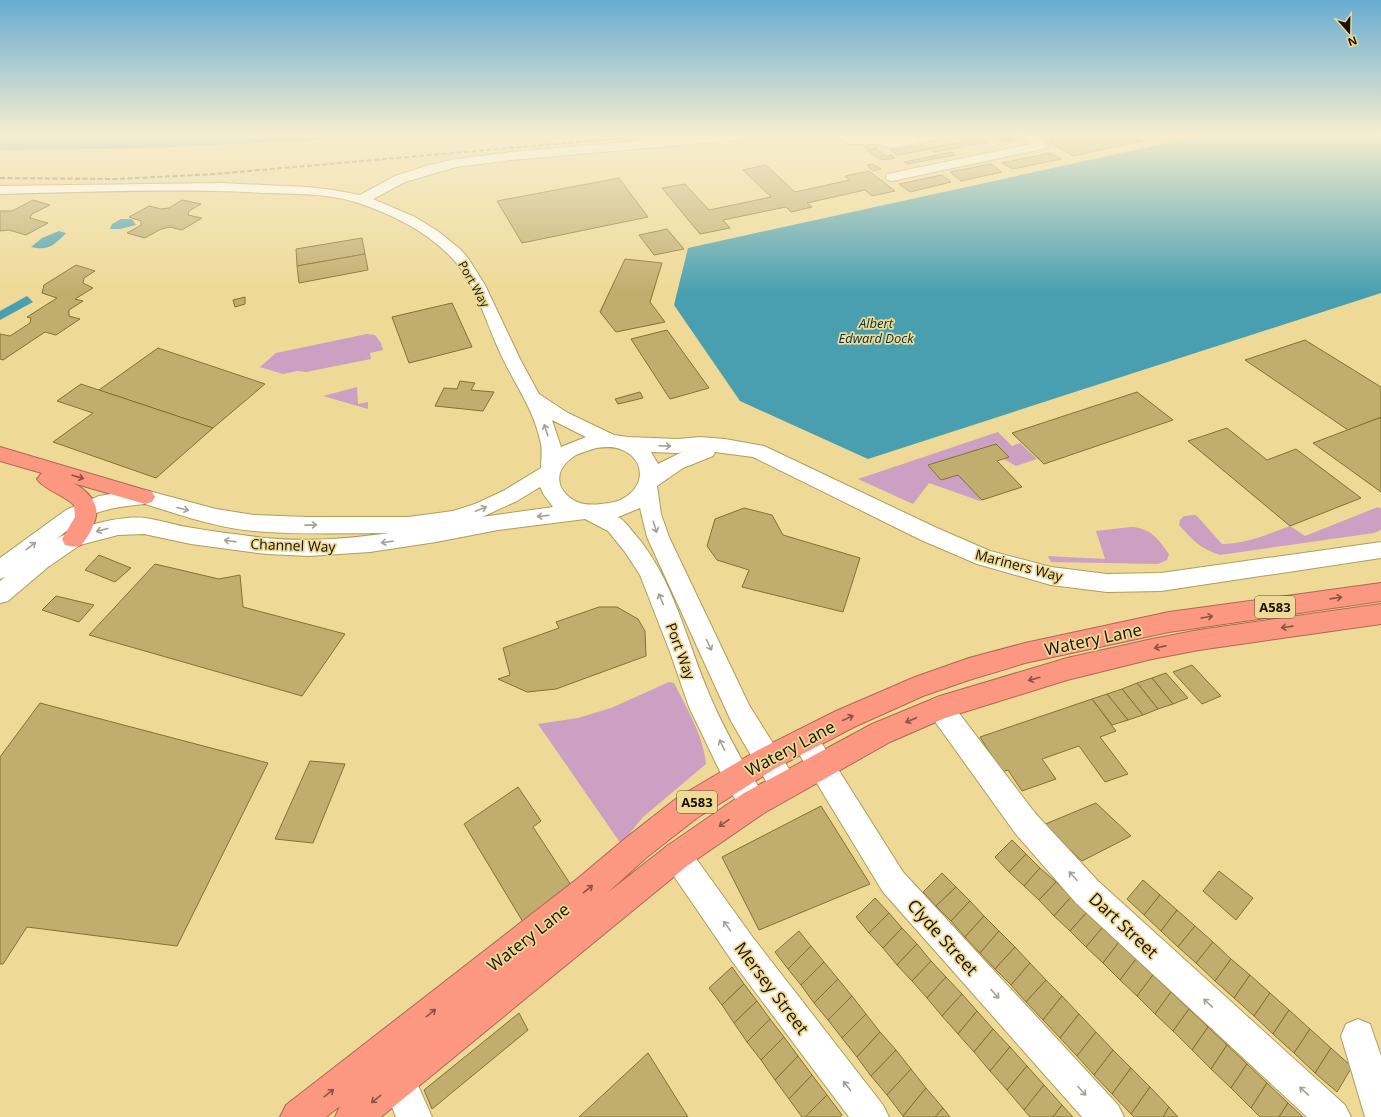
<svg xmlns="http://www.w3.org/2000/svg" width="1381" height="1117" font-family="'Open Sans',sans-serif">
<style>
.green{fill:#cba0c3}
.water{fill:#499fb0}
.building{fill:#c1ad6d;stroke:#857230}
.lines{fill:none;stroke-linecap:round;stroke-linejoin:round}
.minor-casing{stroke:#b09c5a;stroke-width:2}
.highway-casing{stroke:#ad6954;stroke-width:2}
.minor{fill:#fff;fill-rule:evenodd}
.highway{fill:#fc9882;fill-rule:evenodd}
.rail{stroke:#82744a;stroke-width:2;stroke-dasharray:5 2.5;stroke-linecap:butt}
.oneway{stroke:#a3a099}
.oneway2{stroke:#8a5441}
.labels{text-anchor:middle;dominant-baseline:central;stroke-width:3.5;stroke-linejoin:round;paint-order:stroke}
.far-street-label{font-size:12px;fill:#191100;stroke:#eed996}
.far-water-label{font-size:13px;font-style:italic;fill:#053038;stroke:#eed996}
.shield{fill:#eed996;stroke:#594d2d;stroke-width:1}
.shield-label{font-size:13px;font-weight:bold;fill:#191100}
.street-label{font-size:14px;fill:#191100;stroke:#eed996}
.near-street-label{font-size:17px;fill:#191100;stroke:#eed996}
</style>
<rect width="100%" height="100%" fill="#eed996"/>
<!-- green -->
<g class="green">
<polygon points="367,334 375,335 381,343 383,350 370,353 371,359 306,372 297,371 283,374 260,367 276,353"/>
<polygon points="357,387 358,404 368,402 368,409 323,396"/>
<polygon points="998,432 1012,446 1020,443 1037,459 1016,466 1004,459 1009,457 996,444 929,465 941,480 958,475 982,500 980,501 929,483 913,504 858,479"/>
<path d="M1378 507 1381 509V530L1374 533 1220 555C1199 548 1193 540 1179 525L1180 520 1184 516 1196 515 1222 544C1246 544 1268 534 1290 526L1305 536Z"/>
<path d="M1131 527C1151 528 1158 539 1169 554L1167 560 1158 564 1051 562 1048 556 1105 559 1096 531Z"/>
<path d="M669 682 674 683C687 709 703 735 706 764L643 817 621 844 538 724 578 718 611 708Z"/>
</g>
<!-- water -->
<g class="water">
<polygon points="0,136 399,136 151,148 0,150"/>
<polygon points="1199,136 1381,136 1381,293 868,459 740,401 674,305 688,248"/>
<polygon points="121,219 132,219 136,225 120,229 110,229 112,224"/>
<path d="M59 231 66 233C54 245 49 251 31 247L42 238Z"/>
<polygon points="27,296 33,302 0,320 0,311"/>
</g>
<!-- building -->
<g class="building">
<polygon points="1008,136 1015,140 1007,142 997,137"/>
<polygon points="1094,136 1141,136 1134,138 1142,141 1073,156 1049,142 1059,139 1066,142"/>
<polygon points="980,138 987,142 964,146 959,143"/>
<polygon points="872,143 878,148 868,150 863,145"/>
<polygon points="956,143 962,147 935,152 930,148"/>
<polygon points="922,145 930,149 897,155 891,150"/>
<polygon points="876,149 887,156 892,155 895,158 881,160 868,151"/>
<polygon points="952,152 955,155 907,164 904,162"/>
<polygon points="1050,153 1061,159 1013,169 1002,163"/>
<polygon points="873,164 881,169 873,171 867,165"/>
<polygon points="991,164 1002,172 961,181 950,172"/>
<polygon points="766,165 795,192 850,180 845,176 869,171 895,191 872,196 865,190 807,203 812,207 791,212 786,207 723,220 730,228 700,234 662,188 685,184 709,210 771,197 743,170"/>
<polygon points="942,175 951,182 910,192 899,184"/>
<polygon points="619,178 648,217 522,243 497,201"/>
<polygon points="33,200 50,205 32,214 30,218 48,223 26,235 9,230 0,231 0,211 12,211"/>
<polygon points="182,200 201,204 189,211 188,215 202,218 182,230 170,227 161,229 145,238 127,233 141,225 141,221 129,217 149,206 161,209 169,208"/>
<polygon points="667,229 684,249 654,255 639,235"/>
<polygon points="362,238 365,254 297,266 296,249"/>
<polygon points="365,254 368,270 299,283 297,266"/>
<polygon points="625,259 662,263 650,302 665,322 616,332 600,312"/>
<polygon points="76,265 95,271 84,278 83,283 93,288 75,299 83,301 69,310 69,316 80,319 56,335 45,332 3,360 0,359 0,334 10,336 30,323 31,318 27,317 57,298 42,293 44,285"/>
<polygon points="245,297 245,304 235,307 233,300"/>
<polygon points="452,303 472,347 409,363 392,317"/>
<polygon points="667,330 709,388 670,399 631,339"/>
<polygon points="1305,340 1381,387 1381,417 1348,430 1245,360"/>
<polygon points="158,348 265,384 213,428 99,390"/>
<polygon points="460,381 475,383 471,390 494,392 483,411 435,406 444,388 457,389"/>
<polygon points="81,384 213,428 156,478 53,442 93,413 57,401"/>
<polygon points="640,392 643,398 618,404 615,399"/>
<polygon points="1137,392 1173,420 1044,464 1012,433"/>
<polygon points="1379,418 1381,419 1381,492 1313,443"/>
<polygon points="1227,428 1267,460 1296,449 1361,498 1290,526 1188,441"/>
<polygon points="996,444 1009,457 997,461 1022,487 982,500 958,475 941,480 928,465"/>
<polygon points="744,508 772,515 783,535 860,558 843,612 742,587 749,570 717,560 707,546 715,519"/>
<polygon points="99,555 131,568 115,582 85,570"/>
<polygon points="155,564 219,579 240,575 243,607 345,634 302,696 89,635"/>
<polygon points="56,596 94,605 79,622 42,610"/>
<polygon points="599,607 617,607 638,619 645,631 646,656 556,689 527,692 498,679 510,675 503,648 559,628 556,622"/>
<polygon points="1192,665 1221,696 1202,704 1173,672"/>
<polygon points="1166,673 1188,698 1173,704 1152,678"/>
<polygon points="1152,678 1173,704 1158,709 1137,683"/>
<polygon points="1137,683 1158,709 1143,715 1122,689"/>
<polygon points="1122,689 1143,715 1128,720 1107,694"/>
<polygon points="1107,694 1128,720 1112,725 1092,699"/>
<polygon points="1092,699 1116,731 1100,737 1128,774 1105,782 1079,746 1042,759 1056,779 1022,791 1008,770 1002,772 980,737"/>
<polygon points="40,703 268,763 177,946 27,927 3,964 0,964 0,757"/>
<polygon points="310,761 345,764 313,843 275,839"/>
<polygon points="518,787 541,821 533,827 571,885 523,922 464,824"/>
<polygon points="1096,803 1131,836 1082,861 1043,825"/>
<polygon points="821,806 870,884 759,930 722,857"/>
<polygon points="1012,840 1026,854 1009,872 995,857"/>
<polygon points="1026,854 1040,868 1024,886 1009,872"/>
<polygon points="1040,868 1056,882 1039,900 1024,886"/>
<polygon points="1219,871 1253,898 1236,920 1203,891"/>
<polygon points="942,873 956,887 936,906 923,892"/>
<polygon points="1143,880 1160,895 1144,915 1127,899"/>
<polygon points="1056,882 1071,897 1054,916 1039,900"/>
<polygon points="956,887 970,901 951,921 936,906"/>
<polygon points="1160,895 1177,910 1161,931 1144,915"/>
<polygon points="1071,897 1087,912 1070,931 1054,916"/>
<polygon points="875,898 889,913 869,933 856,917"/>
<polygon points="970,901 984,916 965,937 951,921"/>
<polygon points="1177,910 1195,926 1178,947 1161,931"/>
<polygon points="1087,912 1103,927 1086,947 1070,931"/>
<polygon points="889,913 902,928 883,948 869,933"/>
<polygon points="984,916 999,931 980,953 965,937"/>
<polygon points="1195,926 1213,942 1196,963 1178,947"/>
<polygon points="1103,927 1119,942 1103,963 1086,947"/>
<polygon points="902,928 917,944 897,965 883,948"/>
<polygon points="799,931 811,946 788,969 775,952"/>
<polygon points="999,931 1015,947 995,969 980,953"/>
<polygon points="1119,942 1136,959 1120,980 1103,963"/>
<polygon points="1213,942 1231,959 1215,981 1196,963"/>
<polygon points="917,944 931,961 912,981 897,965"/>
<polygon points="811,946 824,962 801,985 788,969"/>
<polygon points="1015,947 1030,963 1011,985 995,969"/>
<polygon points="1136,959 1153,975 1137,996 1120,980"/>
<polygon points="1231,959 1250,975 1234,998 1215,981"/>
<polygon points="931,961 946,977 927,998 912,981"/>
<polygon points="824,962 838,979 814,1003 801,985"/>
<polygon points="1030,963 1046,980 1026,1002 1011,985"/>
<polygon points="732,967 744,984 722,1005 709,988"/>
<polygon points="1153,975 1171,992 1155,1014 1137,996"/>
<polygon points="1250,975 1270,993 1254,1016 1234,998"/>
<polygon points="946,977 962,994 942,1016 927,998"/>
<polygon points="838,979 852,996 828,1020 814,1003"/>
<polygon points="1046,980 1062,996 1043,1020 1026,1002"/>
<polygon points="744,984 757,1001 734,1023 722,1005"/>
<polygon points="1171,992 1189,1009 1173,1031 1155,1014"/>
<polygon points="1270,993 1289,1010 1273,1034 1254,1016"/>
<polygon points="962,994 977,1011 958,1034 942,1016"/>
<polygon points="852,996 866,1014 842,1038 828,1020"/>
<polygon points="1062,996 1079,1014 1060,1038 1043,1020"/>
<polygon points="757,1001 770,1019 747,1042 734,1023"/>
<polygon points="1189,1009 1208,1027 1192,1050 1173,1031"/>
<polygon points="1289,1010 1310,1029 1294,1053 1273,1034"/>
<polygon points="977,1011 993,1029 974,1052 958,1034"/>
<polygon points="519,1013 528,1030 432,1109 424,1090"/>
<polygon points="866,1014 880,1032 857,1057 842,1038"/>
<polygon points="1079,1014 1096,1032 1077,1056 1060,1038"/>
<polygon points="770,1019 784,1037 761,1060 747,1042"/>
<polygon points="1208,1027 1227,1045 1211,1069 1192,1050"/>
<polygon points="993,1029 1010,1047 990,1071 974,1052"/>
<polygon points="1310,1029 1331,1048 1315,1073 1294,1053"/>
<polygon points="880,1032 896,1050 871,1076 857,1057"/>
<polygon points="1096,1032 1113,1050 1094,1075 1077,1056"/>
<polygon points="784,1037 798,1056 775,1080 761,1060"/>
<polygon points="1227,1045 1247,1064 1231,1088 1211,1069"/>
<polygon points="1010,1047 1027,1066 1007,1090 990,1071"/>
<polygon points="1331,1048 1352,1067 1337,1092 1315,1073"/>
<polygon points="896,1050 911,1069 887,1095 871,1076"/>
<polygon points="1113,1050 1131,1068 1112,1094 1094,1075"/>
<polygon points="648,1053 688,1117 579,1117"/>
<polygon points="798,1056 812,1075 789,1099 775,1080"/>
<polygon points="1247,1064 1267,1083 1251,1108 1231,1088"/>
<polygon points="1027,1066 1044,1085 1024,1110 1007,1090"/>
<polygon points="1131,1068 1150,1087 1131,1114 1112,1094"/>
<polygon points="911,1069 926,1088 903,1116 887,1095"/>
<polygon points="812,1075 827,1095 805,1117 802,1117 789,1099"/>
<polygon points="1267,1083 1288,1103 1279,1117 1260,1117 1251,1108"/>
<polygon points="1044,1085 1062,1105 1053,1117 1030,1117 1024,1110"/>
<polygon points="1150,1087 1169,1107 1163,1117 1134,1117 1131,1114"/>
<polygon points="926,1088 943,1108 935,1117 904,1117 903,1116"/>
<polygon points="827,1095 842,1115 840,1117 805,1117"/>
<polygon points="1288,1103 1303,1117 1279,1117"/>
<polygon points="1062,1105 1073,1117 1053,1117"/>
<polygon points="1169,1107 1178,1117 1163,1117"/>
<polygon points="943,1108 950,1117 935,1117"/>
</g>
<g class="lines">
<!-- minor casing -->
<g class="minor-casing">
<g id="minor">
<path d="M694 136H744L738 140 511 160 456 167 405 182 373 199 415 217 439 232 460 249 468 258 485 285 521 361 539 394 568 413 614 435 628 437 678 439 700 437 725 439 764 446 937 528 990 551 1051 567 1107 574 1161 573 1381 542V558L1161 591 1107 592 1051 585 977 564 921 540 753 457 715 452 713 456 683 468 657 486 661 514 669 537 749 705 794 777 798 786 794 795 784 799 774 795 731 721 647 537 640 508 618 517C624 520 628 526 633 532 674 578 686 641 710 696 720 720 733 744 746 767 753 779 762 790 768 803L764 813 754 817 744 813 727 786 689 707 670 652 640 575 625 552 608 531 585 519 498 530 436 542 370 552 309 556 266 554 191 544 144 534 118 535 80 545 48 567 8 601 0 603V581L5 577 0 579V558L66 510 99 496 130 491 145 490 216 509 254 515 307 517H408L453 511 475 504 503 491 541 468C541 459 543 450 540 440 533 407 511 379 498 348 484 317 474 279 449 255 423 229 389 213 355 202 326 193 294 194 264 193 176 188 88 192 0 194V186L221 183 307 187 333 190 360 195 395 176 429 165 456 159 511 152ZM552 420 586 437 561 447ZM596 448C604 447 613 446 620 449 643 457 647 482 627 496 619 502 610 503 601 504 593 505 584 505 577 502 554 490 553 469 576 455 582 452 590 450 596 448ZM651 452 678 453 682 452 658 464ZM540 487 544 495 553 507 482 517 517 501ZM145 504C181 515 217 528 254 531 299 535 344 533 389 533 348 539 305 542 265 538 241 535 216 532 193 528 177 526 161 520 145 518 122 515 75 527 55 540 63 534 71 527 80 521 98 509 123 506 145 504Z"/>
<polygon points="839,136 882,136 891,140 913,136 936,137 934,140 930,141 889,148 880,144 850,144 846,143"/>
<polygon points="1021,136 1036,136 1048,145 1046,148 1042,149 892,181 887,180 886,177 887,174 892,173 1031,144"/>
<polygon points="940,696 949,700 1035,813 1098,881 1345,1105 1351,1117 1307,1117 1076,903 1015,833 931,716 927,708 931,700"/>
<polygon points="805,728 814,731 903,872 1118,1105 1124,1117 1082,1117 883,892 796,749 792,740 796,731"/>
<polygon points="677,841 687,846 754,939 883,1105 889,1117 849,1117 732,961 667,866 662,856 667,846"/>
<polygon points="1358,1019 1370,1024 1381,1056 1381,1117 1365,1117 1341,1036 1346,1024"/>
<polygon points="394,1053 406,1058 432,1117 396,1117 377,1070 382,1058"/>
</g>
</g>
<!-- highway casing -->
<g class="highway-casing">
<g id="highway">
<path d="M0 447 152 492 155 497 152 502 145 504 73 483C83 488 93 496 96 508 99 517 88 539 81 545 76 548 70 546 65 545L62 539 75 517 74 505C64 495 43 489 37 479L42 473 0 461Z"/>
<polygon points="1381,583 1381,601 1169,632 1025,663 969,680 923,696 854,727 776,768 697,818 647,857 606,894 667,846 744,793 872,724 940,696 1067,658 1152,639 1199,630 1381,604 1381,624 1199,650 1152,659 1067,680 945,718 890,742 764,813 687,866 381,1117 335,1117 340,1106 326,1117 280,1117 286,1105 577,879 627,837 677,798 758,750 836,711 915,677 969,658 1025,643 1169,612"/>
</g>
</g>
<!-- minor -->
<use href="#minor" class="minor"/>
<!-- highway -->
<use href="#highway" class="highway"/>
<!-- rail -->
<polyline class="rail" points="0,178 116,179 215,174 646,136"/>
</g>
<!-- one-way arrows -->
<defs><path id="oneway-shaft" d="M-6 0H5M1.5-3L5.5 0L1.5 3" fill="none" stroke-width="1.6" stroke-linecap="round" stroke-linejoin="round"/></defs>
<g class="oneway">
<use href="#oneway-shaft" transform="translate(546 430) rotate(-108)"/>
<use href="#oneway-shaft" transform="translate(665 446) rotate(2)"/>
<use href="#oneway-shaft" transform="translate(183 509) rotate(14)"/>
<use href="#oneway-shaft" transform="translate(481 509) rotate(-21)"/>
<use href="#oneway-shaft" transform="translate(543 516) rotate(173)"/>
<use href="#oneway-shaft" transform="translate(311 525) rotate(-1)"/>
<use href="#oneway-shaft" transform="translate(655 527) rotate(73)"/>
<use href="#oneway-shaft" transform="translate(102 530) rotate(165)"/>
<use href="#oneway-shaft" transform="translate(230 541) rotate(-172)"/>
<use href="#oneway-shaft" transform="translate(387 542) rotate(172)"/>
<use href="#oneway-shaft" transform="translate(31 546) rotate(-38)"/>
<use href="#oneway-shaft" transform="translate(661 599) rotate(-112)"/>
<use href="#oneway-shaft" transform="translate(709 645) rotate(65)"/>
<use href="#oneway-shaft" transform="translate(722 745) rotate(-116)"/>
<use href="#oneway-shaft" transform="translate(1073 876) rotate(-132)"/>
<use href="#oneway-shaft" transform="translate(727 926) rotate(-125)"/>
<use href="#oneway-shaft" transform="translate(995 994) rotate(48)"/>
<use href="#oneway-shaft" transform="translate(1208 1003) rotate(-137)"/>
<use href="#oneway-shaft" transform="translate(847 1086) rotate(-127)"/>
<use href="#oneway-shaft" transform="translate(1082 1091) rotate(48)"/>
<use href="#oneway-shaft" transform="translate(1304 1091) rotate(-137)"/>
</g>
<g class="oneway2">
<use href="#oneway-shaft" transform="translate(78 477) rotate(16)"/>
<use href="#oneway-shaft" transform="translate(1336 598) rotate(-8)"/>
<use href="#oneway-shaft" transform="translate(1207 617) rotate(-9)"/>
<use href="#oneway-shaft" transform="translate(1287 627) rotate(172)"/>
<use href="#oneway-shaft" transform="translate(1160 647) rotate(169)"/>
<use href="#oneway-shaft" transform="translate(1034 679) rotate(164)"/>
<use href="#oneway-shaft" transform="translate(848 718) rotate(-25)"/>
<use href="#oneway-shaft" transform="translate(911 720) rotate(157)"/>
<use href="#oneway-shaft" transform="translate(724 823) rotate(145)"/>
<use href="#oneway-shaft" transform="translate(588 889) rotate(-39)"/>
<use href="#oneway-shaft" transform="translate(431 1013) rotate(-38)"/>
<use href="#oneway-shaft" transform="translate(329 1093) rotate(-38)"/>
<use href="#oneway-shaft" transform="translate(376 1099) rotate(142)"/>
</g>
<!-- sky -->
<linearGradient id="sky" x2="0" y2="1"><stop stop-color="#68acd2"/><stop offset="0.46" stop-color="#f7eed0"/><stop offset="1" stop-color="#f7eed0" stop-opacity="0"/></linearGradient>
<rect width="1381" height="293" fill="url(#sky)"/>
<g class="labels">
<!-- far-street labels -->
<g class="far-street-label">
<text transform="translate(474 284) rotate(61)">Port Way</text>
</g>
<!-- far-water labels -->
<g class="far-water-label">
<text x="876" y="323">Albert<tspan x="876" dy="15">Edward Dock</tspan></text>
</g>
<!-- shield labels -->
<g class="shield">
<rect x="1255" y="596" width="40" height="22" rx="3"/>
<rect x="677" y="791" width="40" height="22" rx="3"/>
</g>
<g class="shield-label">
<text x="1275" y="607">A583</text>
<text x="697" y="802">A583</text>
</g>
<!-- street labels -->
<g class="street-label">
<text transform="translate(293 545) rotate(2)">Channel Way</text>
<text transform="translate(1019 565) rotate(15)">Mariners Way</text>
<text transform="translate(681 651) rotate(70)">Port Way</text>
</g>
<!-- near-street labels -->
<g class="near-street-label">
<text transform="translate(1093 639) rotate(-12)">Watery Lane</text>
<text transform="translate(790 748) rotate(-28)">Watery Lane</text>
<text transform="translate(1124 925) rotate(43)">Dart Street</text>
<text transform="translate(528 937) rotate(-38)">Watery Lane</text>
<text transform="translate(943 937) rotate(48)">Clyde Street</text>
<text transform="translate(772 988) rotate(53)">Mersey Street</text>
</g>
</g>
<!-- north arrow -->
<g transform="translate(1349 32) rotate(160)" stroke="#eed996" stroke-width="3" paint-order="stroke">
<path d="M0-3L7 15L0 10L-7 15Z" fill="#191100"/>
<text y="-6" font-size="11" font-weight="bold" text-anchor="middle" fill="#191100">N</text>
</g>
</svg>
